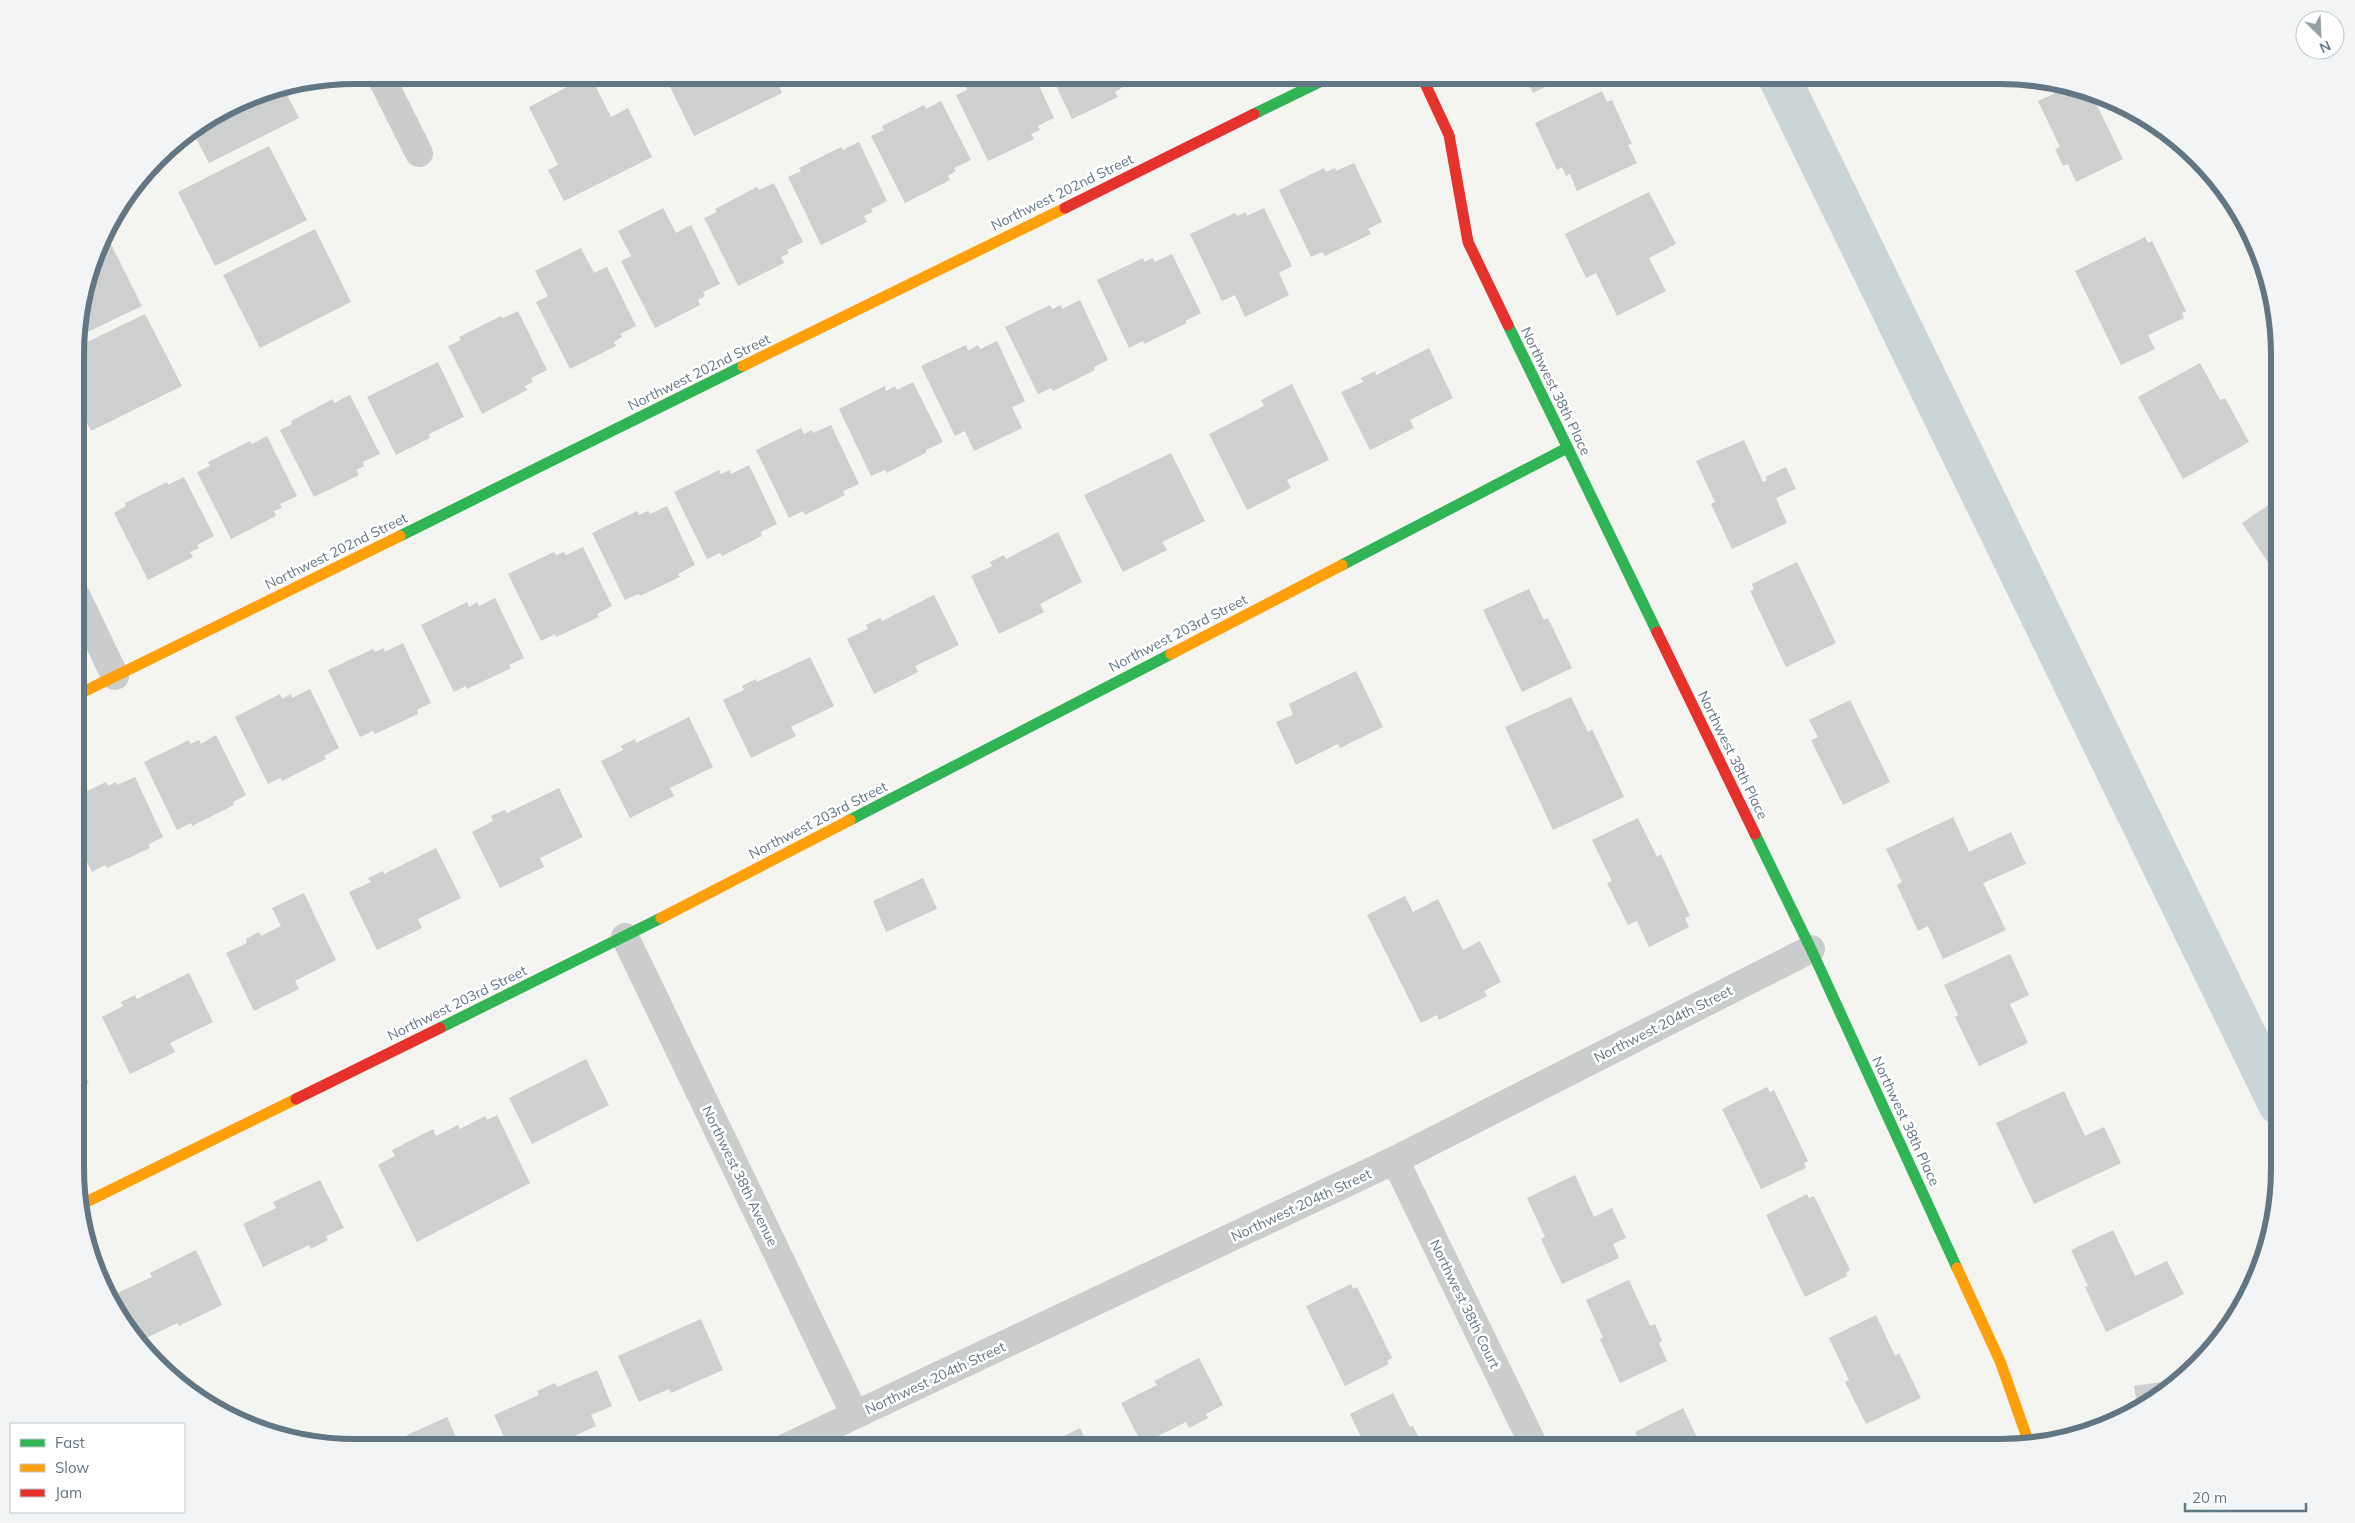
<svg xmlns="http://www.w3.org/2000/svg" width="2355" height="1523" font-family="Mulish,sans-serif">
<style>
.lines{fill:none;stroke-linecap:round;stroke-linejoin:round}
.canal{stroke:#cbd4d6;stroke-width:42}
.building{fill:#cecfcf}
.street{stroke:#cbcdcd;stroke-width:28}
.fast{stroke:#30b455;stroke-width:11}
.slow{stroke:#ff9f0a;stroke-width:11}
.jam{stroke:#e5322d;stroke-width:11}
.labels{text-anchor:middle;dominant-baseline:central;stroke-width:5;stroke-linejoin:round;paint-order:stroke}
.street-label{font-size:14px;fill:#627683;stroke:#fff}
.rim{fill:none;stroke:#627683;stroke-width:6}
</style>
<rect width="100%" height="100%" fill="#f4f4f1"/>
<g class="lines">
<!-- canal -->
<polyline class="canal" points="1778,75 2279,1104"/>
</g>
<!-- building -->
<g class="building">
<polygon points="514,75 539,75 519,85"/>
<polygon points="590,75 611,117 628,108 652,157 564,201 548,170 558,165 529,107"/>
<polygon points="684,75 774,75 782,93 694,136 670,87 686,79"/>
<polygon points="984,75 1034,75 1054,118 1038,126 1040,130 1031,134 1034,139 988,161 956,95 967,90 965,84"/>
<polygon points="1051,75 1140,75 1122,84 1123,87 1115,92 1118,97 1072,119"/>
<polygon points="1520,75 1570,75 1533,93 1525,76 1521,77"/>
<polygon points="1976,75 1999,75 1980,84"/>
<polygon points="2073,85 2091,93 2123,159 2076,182 2068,164 2063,166 2055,149 2060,147 2038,101"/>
<polygon points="284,89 299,118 209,163 192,131 248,96"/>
<polygon points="1602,91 1607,102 1612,100 1632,144 1628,145 1637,163 1577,191 1570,174 1566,176 1562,167 1557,170 1535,123"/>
<polygon points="941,101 971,160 954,168 956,171 948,176 950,180 905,203 871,136 884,130 882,126 924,105 926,109"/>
<polygon points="859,142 887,201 871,209 873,212 864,216 867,222 821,245 788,177 801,171 799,168 841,147 843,150"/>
<polygon points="269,146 307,220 215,266 178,192"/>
<polygon points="1354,163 1382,222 1368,229 1371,234 1325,256 1322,252 1311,257 1279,190 1324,168 1326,172 1335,168 1336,171"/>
<polygon points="774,183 803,242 787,250 789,253 781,257 784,263 738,286 704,218 717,212 715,209 757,187 759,190"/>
<polygon points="1649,192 1676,244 1649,258 1666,291 1617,316 1596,273 1586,278 1565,234"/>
<polygon points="663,208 676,233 691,225 720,284 703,292 705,296 698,300 700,305 655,328 621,261 631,256 618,231"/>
<polygon points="1264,208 1292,266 1279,273 1289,295 1245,317 1235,295 1222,301 1190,234 1235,213 1237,216 1246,212 1247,216"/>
<polygon points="315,229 351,302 260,348 223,275"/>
<polygon points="106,234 142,306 77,337 77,319 103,235"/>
<polygon points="2145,237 2148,243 2152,241 2186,311 2182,313 2184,318 2148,335 2155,349 2121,365 2075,271"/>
<polygon points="581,248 594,273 607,267 636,326 620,334 622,337 614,342 616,346 570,369 536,302 548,296 535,271"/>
<polygon points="1172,254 1201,313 1185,321 1187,323 1144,344 1143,341 1129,348 1097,280 1143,258 1144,262 1153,258 1155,262"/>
<polygon points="1080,300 1108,360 1094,367 1095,370 1053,391 1051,388 1038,394 1005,327 1050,305 1052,309 1061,305 1062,309"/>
<polygon points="518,311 547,370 531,378 533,382 525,386 527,390 482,414 448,346 461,340 459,337 501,316 503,318"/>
<polygon points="145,314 182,386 91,431 77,403 77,347"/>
<polygon points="997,341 1025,401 1012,407 1022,428 974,451 965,431 955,436 921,366 966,345 968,351 978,345 980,349"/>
<polygon points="1429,348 1453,398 1410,420 1414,428 1370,450 1341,392 1363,382 1361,378 1375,371 1376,375"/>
<polygon points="438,362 464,417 429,434 430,438 396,455 367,397"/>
<polygon points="2200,363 2220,400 2225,398 2249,442 2183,479 2138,397"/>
<polygon points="913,382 943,442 926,450 927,452 887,473 885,470 871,476 839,409 885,386 886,391 895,386 897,390"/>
<polygon points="1292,384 1329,460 1287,480 1291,488 1247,510 1209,434 1264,406 1261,400"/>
<polygon points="350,395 380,454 363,462 364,466 356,470 359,475 314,497 280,430 292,424 291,421 333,399 334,403"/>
<polygon points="831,425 859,484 843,491 845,495 805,515 803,511 789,518 756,450 801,428 804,434 812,430 813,433"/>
<polygon points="267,436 297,496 280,504 282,508 274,511 276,516 231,539 197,472 210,466 208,462 250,441 252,444"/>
<polygon points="1744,440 1763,482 1767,480 1765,477 1786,467 1796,489 1776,498 1787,523 1732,549 1711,504 1715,502 1696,461"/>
<polygon points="1171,453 1205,521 1162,542 1167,550 1123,572 1084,495"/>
<polygon points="749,465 777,524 761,532 762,536 722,556 720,553 707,559 674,492 719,470 721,474 730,470 731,474"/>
<polygon points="184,477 214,536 197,545 199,548 190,552 193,557 148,580 114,513 126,506 125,503 167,482 168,485"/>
<polygon points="2279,498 2279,579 2242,523"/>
<polygon points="667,506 695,565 678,574 680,577 640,596 638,594 625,600 592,533 637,511 639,515 648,511 650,514"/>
<polygon points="1058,532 1082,582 1040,604 1044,612 999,634 971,576 992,566 990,562 1004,555 1006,559"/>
<polygon points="583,547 612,606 597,614 599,617 556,637 555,634 541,641 508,574 554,552 556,555 564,552 566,555"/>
<polygon points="1797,562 1836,643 1786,667 1750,591 1754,589 1752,584"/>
<polygon points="1529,589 1544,620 1548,618 1572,668 1522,692 1483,610"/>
<polygon points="934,595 959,645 915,666 918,672 874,694 847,639 868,629 866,625 880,618 882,621"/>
<polygon points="495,598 524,658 509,665 511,668 467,689 466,686 454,692 421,625 467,602 469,607 477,602 479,606"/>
<polygon points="403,643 431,703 417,710 418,714 375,734 373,731 360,737 328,670 373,649 375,652 384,648 385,652"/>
<polygon points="810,657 834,706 791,727 796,736 751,758 723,700 744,690 742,686 756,679 757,682"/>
<polygon points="1356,671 1383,727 1340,748 1338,744 1296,765 1276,722 1293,715 1289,704"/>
<polygon points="310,689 339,748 324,756 326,759 282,781 280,778 268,784 235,717 280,694 282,699 291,694 292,698"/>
<polygon points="1571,697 1588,732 1592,729 1624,797 1553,830 1505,727"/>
<polygon points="1850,700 1890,782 1843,805 1811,740 1818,737 1809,720"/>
<polygon points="689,717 713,767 670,788 674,796 630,818 601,761 623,750 621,746 635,739 636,743"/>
<polygon points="216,735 246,795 233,802 234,805 192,826 191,823 177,830 144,762 189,740 190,744 199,740 201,744"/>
<polygon points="135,777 163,837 149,844 150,848 107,868 105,865 92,872 77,842 77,796 106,782 108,786 116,782 117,785"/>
<polygon points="559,788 583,837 540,858 544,867 500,888 472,832 493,821 491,816 505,810 507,813"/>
<polygon points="1953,817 1969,852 2011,832 2026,864 1983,883 2006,930 1943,959 1928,926 1918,931 1897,885 1902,882 1886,849"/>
<polygon points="1638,818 1657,857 1661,854 1690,916 1685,918 1689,927 1649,947 1637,921 1628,925 1607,883 1612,881 1592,840"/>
<polygon points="436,848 461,898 418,919 422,928 377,950 349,892 371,882 368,878 383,871 384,874"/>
<polygon points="923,878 937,909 886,932 873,901"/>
<polygon points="304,893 336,960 295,981 299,989 254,1011 226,953 247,943 246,939 259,932 261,936 281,926 272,908"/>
<polygon points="1405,896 1413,912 1438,899 1463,950 1480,941 1501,982 1484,991 1487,996 1439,1020 1437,1015 1421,1023 1367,915"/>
<polygon points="2010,954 2029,995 2010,1004 2028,1043 1979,1066 1955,1017 1958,1015 1944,985"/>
<polygon points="189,973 213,1022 170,1043 175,1052 130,1074 102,1017 123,1006 121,1002 135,995 137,999"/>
<polygon points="77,1059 89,1083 77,1089"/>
<polygon points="586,1059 609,1105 532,1144 509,1098"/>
<polygon points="1767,1087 1770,1092 1774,1090 1808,1161 1804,1163 1806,1168 1761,1189 1722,1109"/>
<polygon points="2064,1091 2085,1136 2104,1127 2121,1163 2034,1204 1996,1123"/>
<polygon points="497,1115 530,1183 417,1242 378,1165 395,1156 392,1150 433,1129 436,1136 458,1125 460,1129 485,1116 487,1120"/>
<polygon points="1575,1175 1594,1217 1612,1208 1626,1238 1613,1244 1619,1258 1562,1284 1541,1239 1545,1237 1527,1198"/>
<polygon points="320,1180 344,1228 326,1236 328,1240 311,1249 309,1245 263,1267 243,1224 276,1208 273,1202"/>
<polygon points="1807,1194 1809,1198 1814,1196 1850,1270 1846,1273 1847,1276 1805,1297 1766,1215"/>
<polygon points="2113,1230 2135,1276 2167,1261 2184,1294 2106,1332 2085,1287 2088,1286 2071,1250"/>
<polygon points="196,1250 222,1305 179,1326 177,1323 140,1341 132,1334 113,1295 152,1277 150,1273"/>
<polygon points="1629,1280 1650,1326 1655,1324 1662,1341 1659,1343 1667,1361 1620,1383 1600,1339 1603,1338 1586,1300"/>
<polygon points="1351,1284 1353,1289 1357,1287 1392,1358 1387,1361 1389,1364 1345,1386 1306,1306"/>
<polygon points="1876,1315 1895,1356 1899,1353 1921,1398 1866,1424 1845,1382 1849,1380 1829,1338"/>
<polygon points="701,1319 723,1370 671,1393 669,1389 639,1402 618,1356"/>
<polygon points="1199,1358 1223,1405 1206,1414 1208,1418 1189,1428 1186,1422 1142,1444 1121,1403 1157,1385 1154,1381"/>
<polygon points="597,1370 612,1406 591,1415 596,1426 550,1447 548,1442 535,1448 509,1448 494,1415 539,1395 537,1391 555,1383 557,1387"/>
<polygon points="2181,1379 2140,1411 2138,1411 2134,1386"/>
<polygon points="1393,1393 1410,1427 1413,1426 1424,1448 1366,1448 1350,1414"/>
<polygon points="1683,1408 1702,1448 1643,1448 1635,1432"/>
<polygon points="447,1417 459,1444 455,1448 413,1448 407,1435"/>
<polygon points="1080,1428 1090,1448 1041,1448"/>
</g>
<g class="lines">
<!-- street -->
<g class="street">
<polyline points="380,75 419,153"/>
<polyline points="77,597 115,676"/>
<polyline points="625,937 855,1415"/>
<polyline points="1395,1160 1535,1448"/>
<polyline points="785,1448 1395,1160 1811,949"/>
</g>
<!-- fast -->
<g class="fast">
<polyline points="1254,114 1334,75"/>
<polyline points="1508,325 1657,632"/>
<polyline points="400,536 743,366"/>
<polyline points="1342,565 1567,448"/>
<polyline points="850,820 1171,654"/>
<polyline points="1755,834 1811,949 1957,1268"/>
<polyline points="440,1028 661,918"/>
</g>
<!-- slow -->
<g class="slow">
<polyline points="743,366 1065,208"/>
<polyline points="1171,654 1342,565"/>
<polyline points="77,695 400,536"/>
<polyline points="661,918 850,820"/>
<polyline points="78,1206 296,1099"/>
<polyline points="1957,1268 2000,1361 2030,1446"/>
</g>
<!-- jam -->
<g class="jam">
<polyline points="1421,75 1449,135 1468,242 1508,325"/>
<polyline points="1065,208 1254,114"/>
<polyline points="1657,632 1755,834"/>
<polyline points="296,1099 440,1028"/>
</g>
</g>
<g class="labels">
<!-- street labels -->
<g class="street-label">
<text transform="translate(1062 192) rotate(-26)">Northwest 202nd Street</text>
<text transform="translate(699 372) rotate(-26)">Northwest 202nd Street</text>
<text transform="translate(1556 391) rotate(64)">Northwest 38th Place</text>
<text transform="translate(336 551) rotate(-26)">Northwest 202nd Street</text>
<text transform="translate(1178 633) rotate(-27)">Northwest 203rd Street</text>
<text transform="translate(1733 755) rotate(64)">Northwest 38th Place</text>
<text transform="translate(818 820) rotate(-27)">Northwest 203rd Street</text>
<text transform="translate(457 1003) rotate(-26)">Northwest 203rd Street</text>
<text transform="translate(1663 1024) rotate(-27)">Northwest 204th Street</text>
<text transform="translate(1906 1121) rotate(65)">Northwest 38th Place</text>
<text transform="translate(740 1176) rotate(64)">Northwest 38th Avenue</text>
<text transform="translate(1301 1205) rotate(-25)">Northwest 204th Street</text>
<text transform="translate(1465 1304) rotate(64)">Northwest 38th Court</text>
<text transform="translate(935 1378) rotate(-25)">Northwest 204th Street</text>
</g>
</g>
<!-- crop -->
<path d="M0 0H2355V1523H0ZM355 84H2000A271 271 0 0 1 2271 355V1168A271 271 0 0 1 2000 1439H355A271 271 0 0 1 84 1168V355A271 271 0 0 1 355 84Z" fill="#f2f4f5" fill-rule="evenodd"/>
<path class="rim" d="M355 84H2000A271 271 0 0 1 2271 355V1168A271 271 0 0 1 2000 1439H355A271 271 0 0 1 84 1168V355A271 271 0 0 1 355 84Z"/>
<!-- legend -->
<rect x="10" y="1423" width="175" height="90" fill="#ffffff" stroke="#c0c8cd"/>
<rect x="20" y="1439" width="25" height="8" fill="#30b455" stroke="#c0c8cd"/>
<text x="55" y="1448" font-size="15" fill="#627683">Fast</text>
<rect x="20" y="1464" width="25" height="8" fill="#ff9f0a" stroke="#c0c8cd"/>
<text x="55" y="1473" font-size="15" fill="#627683">Slow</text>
<rect x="20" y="1489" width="25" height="8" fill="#e5322d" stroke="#c0c8cd"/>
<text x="55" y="1498" font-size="15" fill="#627683">Jam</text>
<!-- north arrow -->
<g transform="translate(2320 35) rotate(156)"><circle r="24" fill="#ffffff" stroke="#c0c8cd"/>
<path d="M0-4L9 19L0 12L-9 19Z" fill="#95a2aa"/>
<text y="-8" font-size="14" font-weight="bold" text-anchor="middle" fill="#627683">N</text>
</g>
<!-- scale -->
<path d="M2185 1503v8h121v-8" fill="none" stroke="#627683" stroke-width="2.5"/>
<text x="2192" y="1503" font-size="15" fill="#627683" stroke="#ffffff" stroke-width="4" paint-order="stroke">20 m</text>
</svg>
